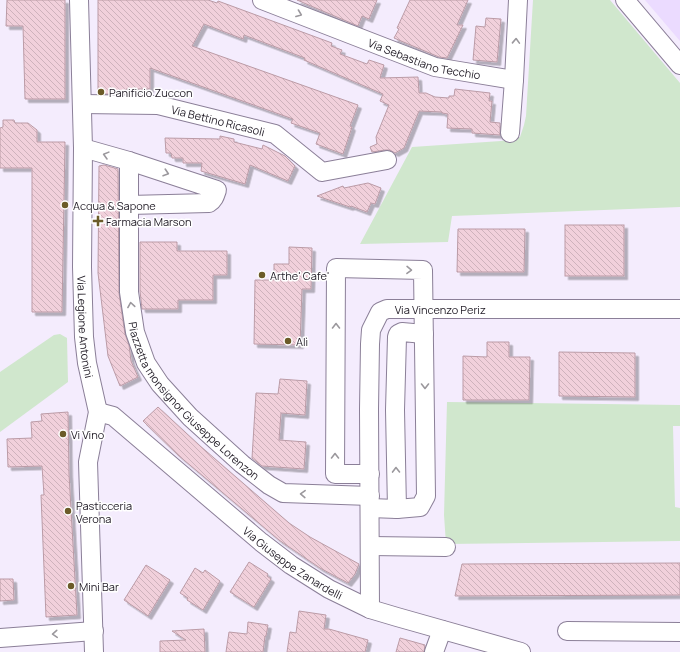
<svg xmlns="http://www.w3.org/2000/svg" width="680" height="652" font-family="Manrope,sans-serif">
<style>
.built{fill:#ebdbff}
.park{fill:#d0e7cd}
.building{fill:url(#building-back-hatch);stroke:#bb9ba6;filter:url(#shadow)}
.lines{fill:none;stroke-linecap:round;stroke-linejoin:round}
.minor-casing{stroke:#8b7f98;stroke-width:20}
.minor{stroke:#fff;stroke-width:18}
.oneway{stroke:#9b989d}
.poi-dot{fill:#6b5b28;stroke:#fff;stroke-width:1.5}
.labels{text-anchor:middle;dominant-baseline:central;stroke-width:3;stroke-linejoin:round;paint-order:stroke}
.street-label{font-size:11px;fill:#201b25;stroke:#fff}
.poi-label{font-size:11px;fill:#201b25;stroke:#fff;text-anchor:start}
</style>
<defs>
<pattern id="building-back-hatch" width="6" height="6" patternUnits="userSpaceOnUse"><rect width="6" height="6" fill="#f1d0db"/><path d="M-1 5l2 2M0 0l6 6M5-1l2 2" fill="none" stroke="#ceb2bc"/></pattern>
<filter id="shadow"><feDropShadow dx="3.5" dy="3.5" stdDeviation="0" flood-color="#0004"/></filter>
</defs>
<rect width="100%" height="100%" fill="#f4ecfd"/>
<!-- built -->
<polygon class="built" points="645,0 680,0 680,41"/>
<!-- park -->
<g class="park">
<polygon points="533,0 610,0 680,83 680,207 452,216 448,242 360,244 412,147 501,141 520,137 524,125 526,116"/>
<polygon points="60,334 67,338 68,382 0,432 0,372 54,335"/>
<polygon points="447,402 680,405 680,426 673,426 675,507 680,508 680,541 446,544 444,515"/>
</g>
<!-- building -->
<g class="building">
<polygon points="7,0 65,0 65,99 25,99 23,26 6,26"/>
<polygon points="98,0 208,0 217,3 218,1 332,43 331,46 342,50 340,54 367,64 369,60 384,65 380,78 418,77 419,93 426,93 435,97 449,98 449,96 454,96 455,89 490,93 489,101 492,101 490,122 500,123 500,135 472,133 472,129 447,128 448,114 442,113 442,112 419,111 404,148 395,153 390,150 385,150 372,152 370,147 377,144 376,137 389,105 380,101 383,94 304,60 305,58 244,35 243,39 204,24 192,46 358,105 350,126 352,127 343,154 316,144 320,133 291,123 293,119 150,68 150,89 126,89 126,94 98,94"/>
<polygon points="297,0 377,0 369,19 362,16 358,26"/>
<polygon points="410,0 468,0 457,25 463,25 447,58 439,57 394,38 399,29 397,28"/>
<polygon points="486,18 501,19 497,62 473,60 476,26 485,27"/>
<polygon points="3,120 14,120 15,123 28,123 37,130 37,142 65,142 62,312 32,312 32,168 0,168 0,128 3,127"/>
<polygon points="220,136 234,139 234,142 262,149 263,145 285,156 295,166 288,181 250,165 245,184 201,171 202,163 183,163 183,158 172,158 171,153 166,153 165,138 220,139"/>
<polygon points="104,165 118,169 119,293 125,334 129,345 131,361 138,377 120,386 108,356 98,273 99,166"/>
<polygon points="368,183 381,188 375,204 371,203 367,212 351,206 350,207 317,196 343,186 344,188"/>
<rect x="565" y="225" width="59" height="51"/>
<polygon points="458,229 525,229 524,272 457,272"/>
<polygon points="140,242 177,242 177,251 227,251 227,275 213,275 213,300 178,300 178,309 142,309 140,291"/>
<polygon points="289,247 312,248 311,289 302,289 300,345 254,344 255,280 274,280 274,264 289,264"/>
<polygon points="487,342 509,342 509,357 530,357 529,400 463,400 463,356 487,357"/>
<polygon points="559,352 635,353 635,397 559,396"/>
<polygon points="280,379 307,381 305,415 281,413 279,440 306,442 304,469 262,466 252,458 256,393 278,394"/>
<polygon points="158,407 199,445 289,523 310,537 359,564 355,574 348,583 320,568 279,540 178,455 143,421"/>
<polygon points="68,412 69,474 77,615 46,617 41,495 44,495 42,466 8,467 7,439 32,438 31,422 42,421 41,414"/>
<polygon points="249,562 268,574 267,576 271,579 254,607 230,592"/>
<polygon points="680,563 680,595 455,596 462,564"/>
<polygon points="146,565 170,580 148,616 124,600"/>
<polygon points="195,568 203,573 205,570 220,581 203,610 187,600 188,598 180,593"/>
<polygon points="0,579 13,579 14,600 0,601"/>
<polygon points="299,611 326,615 324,629 329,629 368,640 365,652 287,652 290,632 296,633"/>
<polygon points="248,622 268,625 266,636 265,636 263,652 226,652 229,632 247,634"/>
<polygon points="204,629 205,652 160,652 160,641 186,640 172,631"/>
<polygon points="400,638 425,645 424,652 396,652"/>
</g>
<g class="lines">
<!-- minor casing -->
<g class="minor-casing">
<g id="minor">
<path id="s1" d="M79 0 83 148 82 267 84 337 87 363 98 412 88 462 94 652"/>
<path id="s2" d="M262 0 435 67 514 80"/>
<polyline points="625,0 680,65"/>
<path id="s3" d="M82 104 158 105 275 134 322 172 387 160"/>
<polyline points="510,133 514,80 518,0"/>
<path d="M83 148 129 161 217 190C215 196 214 200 209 203L129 205"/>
<path id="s4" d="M129 161V292L135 332 146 363 160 384 190 417 242 464 269 485 283 493 370 496"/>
<path id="s5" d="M98 412 113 416 261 542 291 565 329 589 370 609 397 617 521 652"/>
<polyline points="370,474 335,474 336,268 423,270 426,496 420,507 397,509 370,508"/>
<polyline points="397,509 395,410 397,337 398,334 402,332 424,334"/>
<polyline points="370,546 446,547"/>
<path id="s6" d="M370 609 369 409 370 344 371 330 380 312 387 309H680"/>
<polyline points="567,631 680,632"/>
<polyline points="0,638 94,631"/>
<polyline points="434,652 442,630"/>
</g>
</g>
<!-- minor -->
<use href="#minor" class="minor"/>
</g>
<!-- one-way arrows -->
<defs><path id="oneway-chevron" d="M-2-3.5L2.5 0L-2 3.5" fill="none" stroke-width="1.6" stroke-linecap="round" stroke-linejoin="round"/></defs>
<g class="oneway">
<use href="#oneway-chevron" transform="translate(299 14) rotate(21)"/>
<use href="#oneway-chevron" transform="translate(516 41) rotate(-88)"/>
<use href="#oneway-chevron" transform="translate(106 155) rotate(-165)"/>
<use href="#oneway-chevron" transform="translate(166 173) rotate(18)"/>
<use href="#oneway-chevron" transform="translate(409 270) rotate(1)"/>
<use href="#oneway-chevron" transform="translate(131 305) rotate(-99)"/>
<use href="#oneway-chevron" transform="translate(336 326) rotate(-90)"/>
<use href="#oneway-chevron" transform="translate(425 386) rotate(90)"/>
<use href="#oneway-chevron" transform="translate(335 456) rotate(-90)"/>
<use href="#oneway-chevron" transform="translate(396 470) rotate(-91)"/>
<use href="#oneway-chevron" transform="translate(303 494) rotate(-178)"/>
<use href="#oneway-chevron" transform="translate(55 634) rotate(176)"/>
</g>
<!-- markers -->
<g class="poi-dot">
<circle cx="101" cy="92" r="4"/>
<circle cx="65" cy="205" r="4"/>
<path d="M96 215h4v4h4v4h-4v4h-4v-4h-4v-4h4z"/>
<circle cx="262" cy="275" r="4"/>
<circle cx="288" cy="341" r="4"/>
<circle cx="63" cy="434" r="4"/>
<circle cx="68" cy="511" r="4"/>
<circle cx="71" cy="586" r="4"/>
</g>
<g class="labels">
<!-- street labels -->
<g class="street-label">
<text stroke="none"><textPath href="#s2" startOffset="173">Via Sebastiano Tecchio</textPath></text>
<text stroke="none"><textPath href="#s3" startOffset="138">Via Bettino Ricasoli</textPath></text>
<text stroke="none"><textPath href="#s6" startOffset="360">Via Vincenzo Periz</textPath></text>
<text stroke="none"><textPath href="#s1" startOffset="327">Via Legione Antonini</textPath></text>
<text stroke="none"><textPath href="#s4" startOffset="263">Piazzetta monsignor Giuseppe Lorenzon</textPath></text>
<text stroke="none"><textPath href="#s5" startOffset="248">Via Giuseppe Zanardelli</textPath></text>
</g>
<!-- poi labels -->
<g class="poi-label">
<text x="109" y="92">Panificio Zuccon</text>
<text x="73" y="205">Acqua &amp; Sapone</text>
<text x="106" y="221">Farmacia Marson</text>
<text x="270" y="275">Arthe' Cafe'</text>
<text x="296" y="341">Alì</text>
<text x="71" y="434">Vi Vino</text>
<text x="76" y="505">Pasticceria<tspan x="76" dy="13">Verona</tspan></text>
<text x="79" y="586">Mini Bar</text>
</g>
</g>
</svg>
